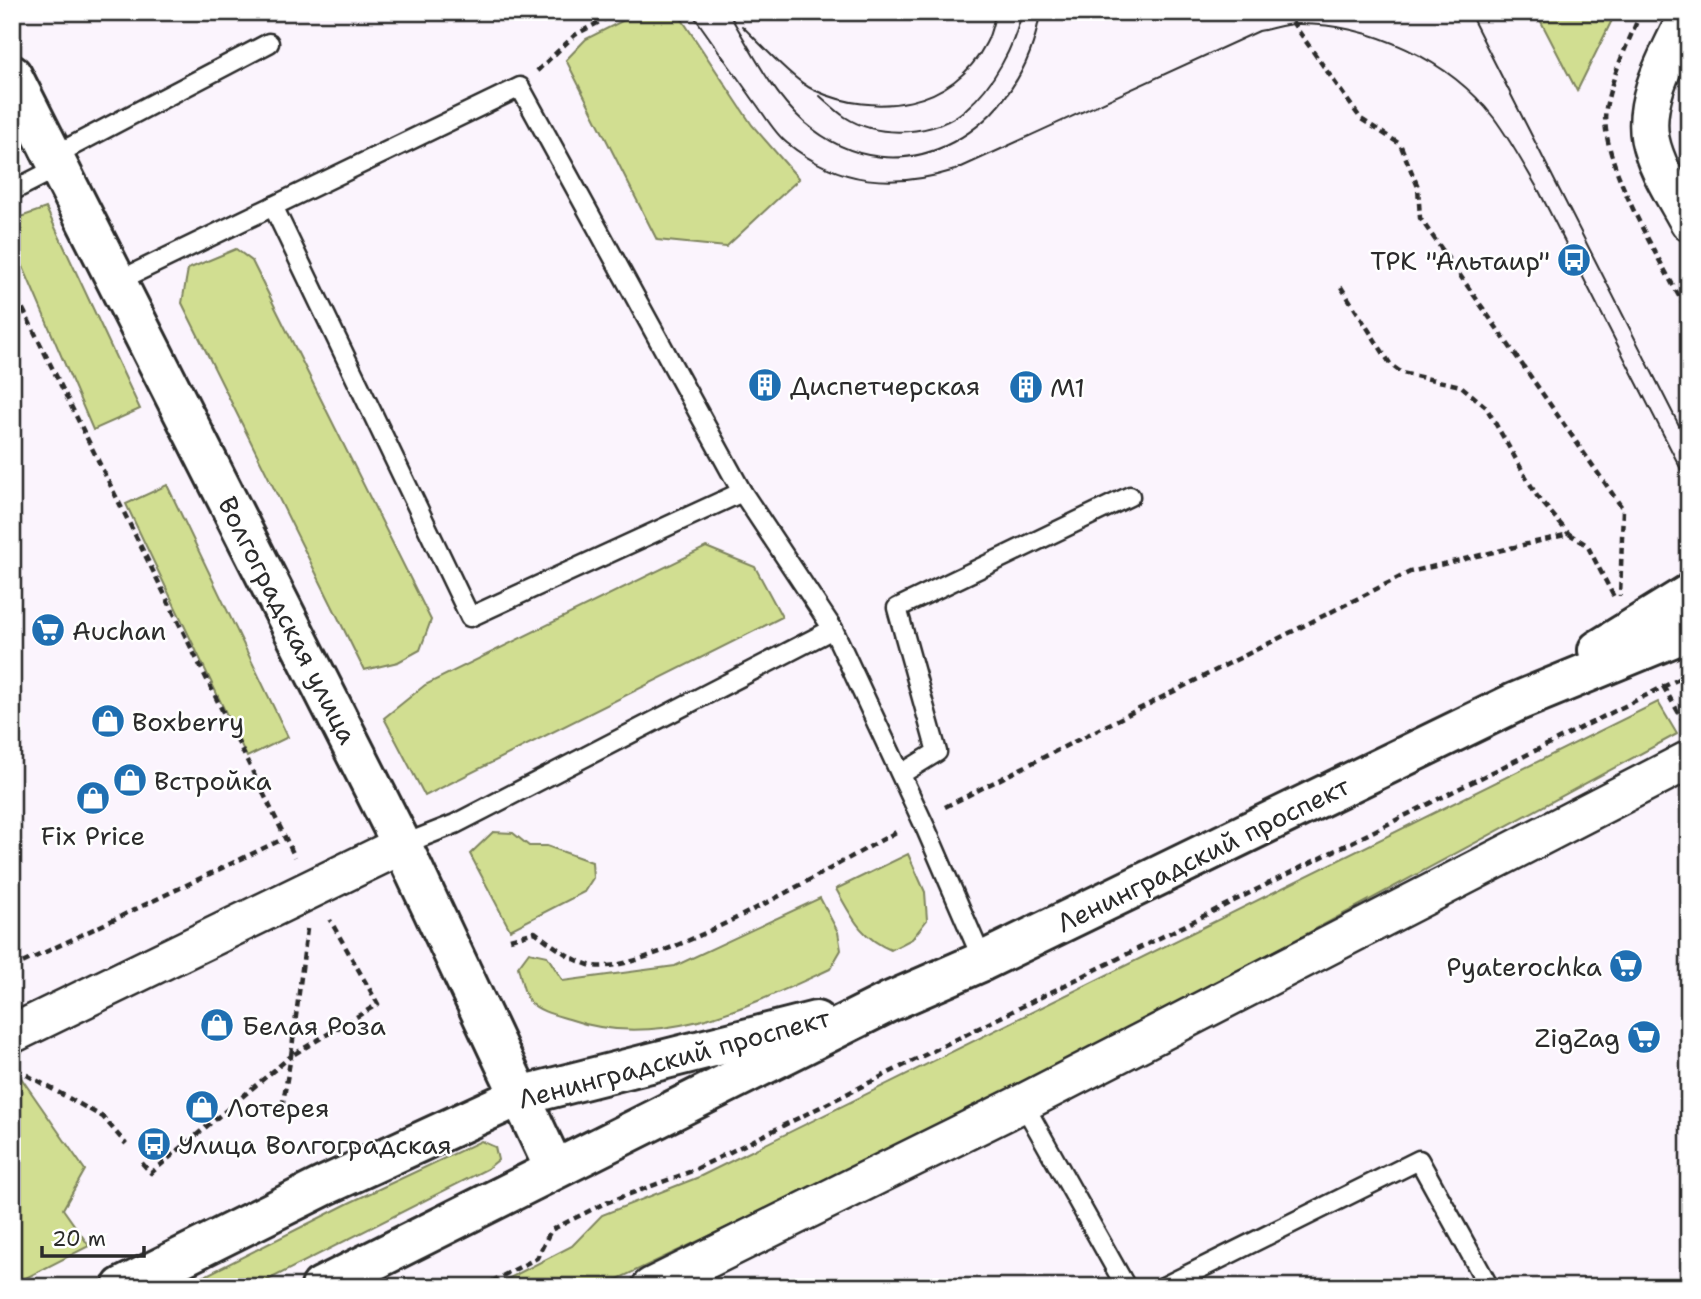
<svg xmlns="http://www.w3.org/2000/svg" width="1701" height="1299" font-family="'Shantell Sans',sans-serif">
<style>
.green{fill:#d1de91;stroke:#7e845e;stroke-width:2}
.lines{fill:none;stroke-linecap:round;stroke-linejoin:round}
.lane-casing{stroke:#2b2b2b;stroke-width:23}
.street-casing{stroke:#2b2b2b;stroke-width:42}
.secondary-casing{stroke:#2b2b2b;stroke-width:44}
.primary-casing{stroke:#2b2b2b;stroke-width:44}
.path{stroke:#2b2b2b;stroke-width:4.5;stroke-dasharray:7 5;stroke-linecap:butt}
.lane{stroke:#fff;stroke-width:18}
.street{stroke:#fff;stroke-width:37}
.secondary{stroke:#fff;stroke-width:38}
.primary{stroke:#fff;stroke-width:38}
.tram{stroke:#2b2b2b;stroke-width:2}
.labels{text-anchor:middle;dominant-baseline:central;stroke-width:5;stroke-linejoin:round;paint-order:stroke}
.poi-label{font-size:26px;fill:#2b2b2b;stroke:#fff;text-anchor:start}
.street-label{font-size:26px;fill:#2b2b2b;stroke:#fff}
</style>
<rect width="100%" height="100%" fill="#fbf4fd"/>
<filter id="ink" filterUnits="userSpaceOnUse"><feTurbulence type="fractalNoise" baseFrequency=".0143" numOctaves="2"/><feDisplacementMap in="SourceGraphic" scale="14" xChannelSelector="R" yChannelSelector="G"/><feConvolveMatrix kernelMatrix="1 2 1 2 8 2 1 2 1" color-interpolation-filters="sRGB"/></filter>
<g filter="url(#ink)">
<!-- green -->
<g class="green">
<polygon points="640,12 677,12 752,125 799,179 726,247 657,240 566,60 586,39"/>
<polygon points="1536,12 1616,12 1577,91"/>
<polygon points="46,208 140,409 93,430 12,241 12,220"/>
<polygon points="236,249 252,261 431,620 420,650 398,662 364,670 182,303 188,269"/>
<polygon points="167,485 288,737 247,757 126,504"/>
<polygon points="706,547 755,567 782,617 425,796 384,718 425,685"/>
<polygon points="1658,702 1677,734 1017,1090 601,1287 492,1287 572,1246 602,1215 699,1177"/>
<polygon points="493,832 513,833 529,846 547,846 592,862 593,878 584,892 510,930 470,854"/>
<path d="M908 854 925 892 927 920 912 939 891 950C860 937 852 917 836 889Z"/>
<path d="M820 898 838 932 841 950 830 969C749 1006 659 1051 569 1019 556 1015 540 1012 530 1002 523 995 521 977 518 967L529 952 547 956 563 981 675 966Z"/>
<polygon points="17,1072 85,1170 63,1209 89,1246 12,1285 12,1075"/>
<polygon points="481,1141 495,1147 498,1160 487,1169 254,1287 183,1287 349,1203"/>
</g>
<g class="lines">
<!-- lane casing -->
<g class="lane-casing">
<g id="lane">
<polyline points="53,156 269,43"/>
<polyline points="12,191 59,167"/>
<polyline points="273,206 470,617 742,492"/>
<polyline points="116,282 520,87 742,492 833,629 926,829 983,961"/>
<polyline points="901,774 937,752 897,608 1130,496"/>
<polyline points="402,845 455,824 833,629"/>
<polyline points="1023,1103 1126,1287"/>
<polyline points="1163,1287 1419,1160 1489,1287"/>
</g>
</g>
<!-- street casing -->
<g class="street-casing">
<g id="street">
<path d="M1689 12C1672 50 1642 96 1650 139 1656 168 1675 196 1689 222"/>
<polyline points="12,1034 402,845"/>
<polyline points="651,1287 1023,1103 1689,760"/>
</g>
</g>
<!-- secondary casing -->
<g class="secondary-casing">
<polyline id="secondary" points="12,75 402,845 554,1168"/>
</g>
<!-- primary casing -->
<g class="primary-casing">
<g id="primary">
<polyline points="1598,650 1689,594"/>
<polyline points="122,1287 322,1187 520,1096 816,1021"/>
<polyline points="321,1287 889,1002 983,961 1516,702 1689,631"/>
</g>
</g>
<!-- path -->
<g class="path">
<polyline points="972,12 1040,16 1069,12"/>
<polyline points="1285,12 1361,119 1400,144 1418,187 1420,218 1623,509 1620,596"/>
<path d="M1641 12C1628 43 1612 75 1606 108 1597 160 1664 266 1689 315"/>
<polyline points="537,71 575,35 618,12"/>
<polyline points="12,287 295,857"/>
<polyline points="1341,287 1391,365 1402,373 1461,386 1486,407 1537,496 1569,534"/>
<polyline points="1663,686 1687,727"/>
<polyline points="945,807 1410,572 1569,534 1587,545 1614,597"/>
<polyline points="307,929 291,1056 378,1004 330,920"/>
<path d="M510 939 535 932C551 944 570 959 589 965 642 981 845 859 900 830"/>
<polyline points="12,968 285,838"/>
<polyline points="16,1069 103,1117 126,1144"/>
<polyline points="142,1163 151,1173 291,1056 282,1108"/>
<polyline points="481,1287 537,1258 551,1230 603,1204 692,1171 1689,674"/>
</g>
<!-- lane -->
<use href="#lane" class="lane"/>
<!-- street -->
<use href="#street" class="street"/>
<!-- secondary -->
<use href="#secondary" class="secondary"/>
<!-- primary -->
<use href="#primary" class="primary"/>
<!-- tram -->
<g class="tram">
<path d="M691 12C712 42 733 71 754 101 764 114 774 133 787 143 839 185 894 189 955 170L1259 31C1271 29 1284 24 1296 24 1370 23 1450 60 1494 118 1511 141 1525 167 1539 191L1689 485"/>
<path d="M728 12C751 50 771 92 804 122 902 207 1025 127 1040 12"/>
<polyline points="1469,12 1689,445"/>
<path d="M742 26C759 42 795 82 814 90 875 118 953 108 986 43 991 34 993 22 996 12"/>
<path d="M820 96C828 103 836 111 845 117 879 139 935 136 966 109 994 85 1014 47 1022 12"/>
</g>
</g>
</g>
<!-- icons -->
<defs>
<g id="bus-disc" transform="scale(1.75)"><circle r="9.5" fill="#1f6fb2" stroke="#fff"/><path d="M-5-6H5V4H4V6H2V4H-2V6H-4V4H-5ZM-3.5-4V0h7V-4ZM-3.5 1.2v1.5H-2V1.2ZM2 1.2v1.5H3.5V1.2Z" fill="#fff"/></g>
<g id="building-disc" transform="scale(1.75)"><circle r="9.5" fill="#1f6fb2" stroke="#fff"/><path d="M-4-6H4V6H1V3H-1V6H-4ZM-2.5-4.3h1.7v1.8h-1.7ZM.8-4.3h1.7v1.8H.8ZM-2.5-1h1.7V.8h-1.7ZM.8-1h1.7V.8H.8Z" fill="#fff"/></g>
<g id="supermarket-disc" transform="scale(1.75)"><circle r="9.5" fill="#1f6fb2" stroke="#fff"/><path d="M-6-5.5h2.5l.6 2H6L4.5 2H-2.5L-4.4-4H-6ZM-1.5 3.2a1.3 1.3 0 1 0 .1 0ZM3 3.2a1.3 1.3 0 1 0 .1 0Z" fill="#fff"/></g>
<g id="shop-disc" transform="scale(1.75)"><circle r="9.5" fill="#1f6fb2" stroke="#fff"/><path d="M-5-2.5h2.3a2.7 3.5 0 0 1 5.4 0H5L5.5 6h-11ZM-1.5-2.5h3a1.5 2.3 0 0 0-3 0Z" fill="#fff"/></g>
</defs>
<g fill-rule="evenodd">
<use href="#bus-disc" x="1574" y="260"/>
<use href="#building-disc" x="765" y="385"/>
<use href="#building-disc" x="1026" y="387"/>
<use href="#supermarket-disc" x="48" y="630"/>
<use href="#shop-disc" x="108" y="721"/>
<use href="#shop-disc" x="130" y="780"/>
<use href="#shop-disc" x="93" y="798"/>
<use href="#supermarket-disc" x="1626" y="966"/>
<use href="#shop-disc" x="217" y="1025"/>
<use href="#supermarket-disc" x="1644" y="1037"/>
<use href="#shop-disc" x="202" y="1107"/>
<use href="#bus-disc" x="154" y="1144"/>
</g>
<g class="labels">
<!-- poi labels -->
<g class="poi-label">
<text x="1550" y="260" text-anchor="end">ТРК "Альтаир"</text>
<text x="790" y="385">Диспетчерская</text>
<text x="1050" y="387">М1</text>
<text x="72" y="630">Auchan</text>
<text x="132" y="721">Boxberry</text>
<text x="154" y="780">Встройка</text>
<text x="93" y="835" text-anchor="middle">Fix Price</text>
<text x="1602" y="966" text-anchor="end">Pyaterochka</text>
<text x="242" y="1025">Белая Роза</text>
<text x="1620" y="1037" text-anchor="end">ZigZag</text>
<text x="227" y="1107">Лотерея</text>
<text x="178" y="1144">Улица Волгоградская</text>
</g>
<!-- street labels -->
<g class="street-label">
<text transform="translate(288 620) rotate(63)">Волгоградская улица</text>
<text transform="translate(1203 854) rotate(-26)">Ленинградский проспект</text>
<text transform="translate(674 1058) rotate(-15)">Ленинградский проспект</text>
</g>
</g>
<!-- margin -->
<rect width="1701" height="1299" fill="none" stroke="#fff" stroke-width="42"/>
<rect x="21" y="21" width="1659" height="1257" fill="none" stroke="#2b2b2b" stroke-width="2.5" filter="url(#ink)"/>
<!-- scale -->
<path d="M42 1246v10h102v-10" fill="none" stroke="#2b2b2b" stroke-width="3.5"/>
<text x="52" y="1246" font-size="21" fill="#2b2b2b" stroke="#ffffff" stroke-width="5" paint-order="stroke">20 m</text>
</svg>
